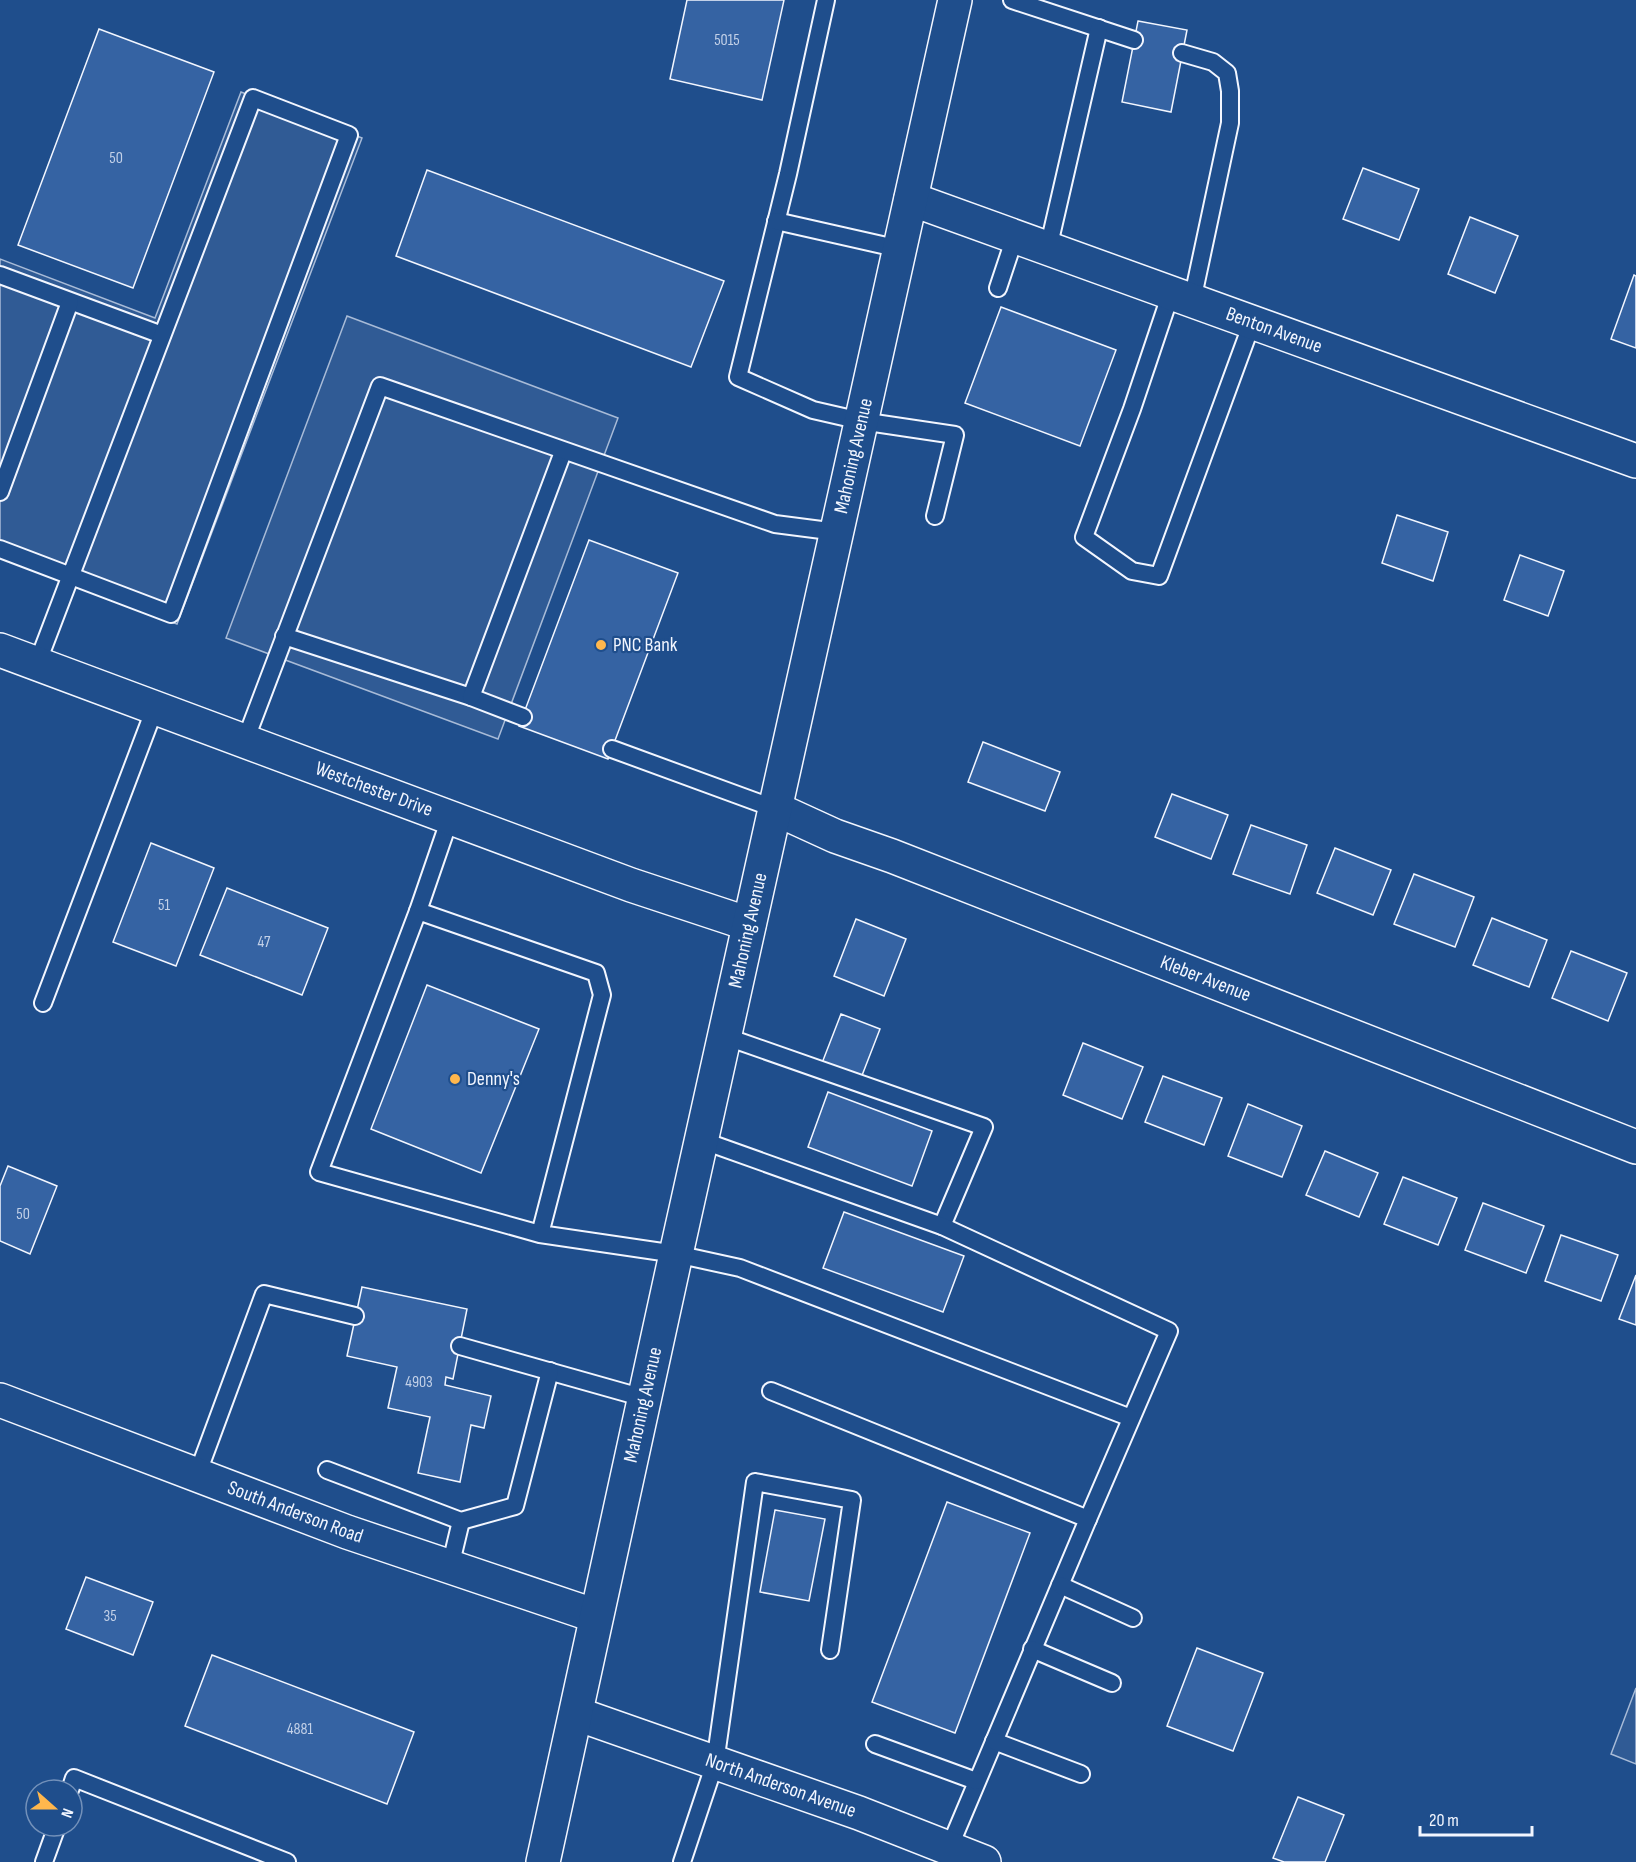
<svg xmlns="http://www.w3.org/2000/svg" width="1636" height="1862" font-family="'Sofia Sans Condensed',sans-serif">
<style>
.built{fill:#305b95;stroke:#a8bbd7;stroke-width:1.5}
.building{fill:#3563a3;stroke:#f2f6ff;stroke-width:1.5}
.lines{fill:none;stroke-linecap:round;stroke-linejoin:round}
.lane-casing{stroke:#f2f6ff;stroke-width:20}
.street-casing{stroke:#f2f6ff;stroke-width:36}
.secondary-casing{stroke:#f2f6ff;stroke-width:36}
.primary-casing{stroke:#f2f6ff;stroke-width:36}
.lane{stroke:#1f4e8c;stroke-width:16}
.street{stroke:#1f4e8c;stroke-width:33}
.secondary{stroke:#1f4e8c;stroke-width:33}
.primary{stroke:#1f4e8c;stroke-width:33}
.poi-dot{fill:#ffb74d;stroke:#1f4e8c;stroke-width:2}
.labels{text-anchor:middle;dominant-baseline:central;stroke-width:4.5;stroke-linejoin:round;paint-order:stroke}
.number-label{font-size:16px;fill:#c3d1e8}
.street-label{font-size:20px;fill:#f2f6ff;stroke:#1f4e8c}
.poi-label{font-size:20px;fill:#f2f6ff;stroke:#1f4e8c;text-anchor:start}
</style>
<rect width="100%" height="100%" fill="#1f4e8c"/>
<!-- built -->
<g class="built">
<polygon points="241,92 362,138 177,624 0,557 0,259 155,318"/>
<polygon points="347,316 618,418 498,739 226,638"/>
<polygon points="1636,1688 1636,1764 1611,1754"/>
</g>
<!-- building -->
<g class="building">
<polygon points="687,0 784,0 762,100 670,79"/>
<polygon points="1138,21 1187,30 1171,112 1122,102"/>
<polygon points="99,29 214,72 133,288 18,245"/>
<polygon points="1363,168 1419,189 1399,240 1343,219"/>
<polygon points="427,170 724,281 691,367 396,256"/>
<polygon points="1470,217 1518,236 1495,293 1448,274"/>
<polygon points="1634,275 1636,276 1636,348 1611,339"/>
<polygon points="1001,307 1116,350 1080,446 965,403"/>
<polygon points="1397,515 1448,532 1433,581 1382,563"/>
<polygon points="589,540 678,573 608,759 519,726"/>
<polygon points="1520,555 1564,571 1548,616 1504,600"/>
<polygon points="983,742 1060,772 1045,811 968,782"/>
<polygon points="1172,794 1228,815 1211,859 1155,837"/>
<polygon points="1251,825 1307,845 1290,894 1233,874"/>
<polygon points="151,843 214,868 176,966 113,942"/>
<polygon points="1335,848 1391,870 1373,915 1317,893"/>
<polygon points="1414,874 1474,897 1455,947 1394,924"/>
<polygon points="227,888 328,928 302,995 200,955"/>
<polygon points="1492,918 1547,940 1529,987 1473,965"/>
<polygon points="856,919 906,939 884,996 834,976"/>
<polygon points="1571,951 1627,973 1608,1021 1552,998"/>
<polygon points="427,985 539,1029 481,1173 371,1129"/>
<polygon points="841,1014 880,1029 861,1078 822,1063"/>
<polygon points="1083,1043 1143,1067 1122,1119 1063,1095"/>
<polygon points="1163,1076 1222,1098 1204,1145 1145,1122"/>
<polygon points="828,1092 932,1131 912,1186 808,1147"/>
<polygon points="1248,1104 1302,1126 1282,1177 1228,1156"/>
<polygon points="1325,1151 1378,1173 1359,1217 1306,1195"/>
<polygon points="8,1166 57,1186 30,1254 0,1241 0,1186"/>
<polygon points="1403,1177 1457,1198 1438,1245 1384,1224"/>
<polygon points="1483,1203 1544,1226 1526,1273 1465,1250"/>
<polygon points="844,1212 964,1256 943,1312 823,1268"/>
<polygon points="1561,1235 1618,1255 1601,1301 1545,1281"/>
<polygon points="1636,1275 1636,1325 1619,1319"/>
<polygon points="362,1287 467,1309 453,1379 446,1377 445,1385 491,1396 484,1428 471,1425 460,1482 418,1473 430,1417 388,1408 397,1367 347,1356"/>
<polygon points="947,1502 1030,1533 955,1733 872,1702"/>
<polygon points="775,1510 825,1519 809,1601 760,1592"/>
<polygon points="86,1577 153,1602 133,1655 66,1629"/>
<polygon points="1197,1648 1263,1673 1233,1751 1167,1726"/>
<polygon points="212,1655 414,1732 387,1804 185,1726"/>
<polygon points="1298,1797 1344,1815 1325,1862 1284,1862 1273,1858"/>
</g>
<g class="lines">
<!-- lane casing -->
<g class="lane-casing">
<g id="lane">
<polyline points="826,0 788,174 738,377 813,410 861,421 955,435 935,516"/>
<polyline points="1012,0 1134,40"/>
<polyline points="1182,53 1213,62 1227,73 1230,91 1230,123 1192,301"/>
<polyline points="776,221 900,249"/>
<polyline points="1048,249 1099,28"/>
<polyline points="0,275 162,335"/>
<polyline points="998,288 1015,237"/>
<polyline points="1171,293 1132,409 1084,537 1132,571 1159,576 1252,323"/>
<polyline points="0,492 70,302"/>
<path d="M0 549 171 614 349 135 253 98C181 287 109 475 37 664"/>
<polyline points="284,636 471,697 523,717"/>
<polyline points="471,697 563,452"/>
<polyline points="245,741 380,386 775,524 837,532"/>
<polyline points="612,749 776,809"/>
<polyline points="418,911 450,818"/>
<polyline points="43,1003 155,708"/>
<polyline points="724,1036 984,1127 942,1226"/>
<polyline points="701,1140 942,1226 1169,1331 1088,1519"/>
<polyline points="540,1234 602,995 596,973 418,911 319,1172 540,1234 676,1254 740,1268 1131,1418"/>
<polyline points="460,1346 644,1398"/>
<polyline points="771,1391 1088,1519 947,1853"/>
<polyline points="327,1470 461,1521 515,1506 550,1371"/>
<polyline points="197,1475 264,1294 355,1316"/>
<polyline points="450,1567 461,1521"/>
<polyline points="1060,1585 1133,1618"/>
<polyline points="1032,1649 1112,1683"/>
<polyline points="994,1741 1081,1774"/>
<polyline points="875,1744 976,1781"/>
<polyline points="70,1790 74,1778 287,1862"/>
<polyline points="44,1862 57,1826"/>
<polyline points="682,1862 715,1763 755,1482 852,1500 830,1650"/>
</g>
</g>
<!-- street casing -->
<g class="street-casing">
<g id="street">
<path id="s1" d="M911 199 1636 461"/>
<path id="s2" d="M776 809 835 836 892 856 1636 1147"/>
<path id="s3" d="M0 1400 347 1532 596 1616"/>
<path id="s4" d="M577 1714 859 1813 984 1862"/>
</g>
</g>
<!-- secondary casing -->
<g class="secondary-casing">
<g id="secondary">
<path id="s5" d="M0 650 631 885 749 924"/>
</g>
</g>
<!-- primary casing -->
<g class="primary-casing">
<g id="primary">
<path id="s6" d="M543 1862 676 1254 955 0"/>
</g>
</g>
<!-- lane -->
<use href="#lane" class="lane"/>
<!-- street -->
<use href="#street" class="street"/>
<!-- secondary -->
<use href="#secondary" class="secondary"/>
<!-- primary -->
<use href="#primary" class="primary"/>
</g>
<!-- markers -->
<g class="poi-dot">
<circle cx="601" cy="645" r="6"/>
<circle cx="455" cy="1079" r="6"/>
</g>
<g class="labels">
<!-- number labels -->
<g class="number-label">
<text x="727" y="40">5015</text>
<text x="116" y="158">50</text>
<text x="164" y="905">51</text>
<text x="264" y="942">47</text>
<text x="23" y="1214">50</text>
<text x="419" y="1382">4903</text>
<text x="110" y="1616">35</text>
<text x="300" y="1729">4881</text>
</g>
<!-- street labels -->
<g class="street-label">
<text stroke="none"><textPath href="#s1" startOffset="386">Benton Avenue</textPath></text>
<text stroke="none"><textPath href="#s6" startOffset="1440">Mahoning Avenue</textPath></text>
<text stroke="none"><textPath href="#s5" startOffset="399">Westchester Drive</textPath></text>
<text stroke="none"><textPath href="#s6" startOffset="954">Mahoning Avenue</textPath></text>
<text stroke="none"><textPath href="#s2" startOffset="462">Kleber Avenue</textPath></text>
<text stroke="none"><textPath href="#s6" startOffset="468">Mahoning Avenue</textPath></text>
<text stroke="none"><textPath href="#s3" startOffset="316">South Anderson Road</textPath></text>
<text stroke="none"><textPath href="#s4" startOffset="216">North Anderson Avenue</textPath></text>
</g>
<!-- poi labels -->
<g class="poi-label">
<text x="613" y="645">PNC Bank</text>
<text x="467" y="1079">Denny's</text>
</g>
</g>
<!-- north arrow -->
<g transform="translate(54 1808) rotate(111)"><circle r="28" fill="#1f4e8c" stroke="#7391ba" stroke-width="1.5"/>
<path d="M0-4.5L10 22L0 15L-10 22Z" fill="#ffb74d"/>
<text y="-9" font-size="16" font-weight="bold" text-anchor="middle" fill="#f2f6ff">N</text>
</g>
<!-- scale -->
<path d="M1420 1826v9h112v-9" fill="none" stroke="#f2f6ff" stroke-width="3"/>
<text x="1429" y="1826" font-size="18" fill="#f2f6ff" stroke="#1f4e8c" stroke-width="4.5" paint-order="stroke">20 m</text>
</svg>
